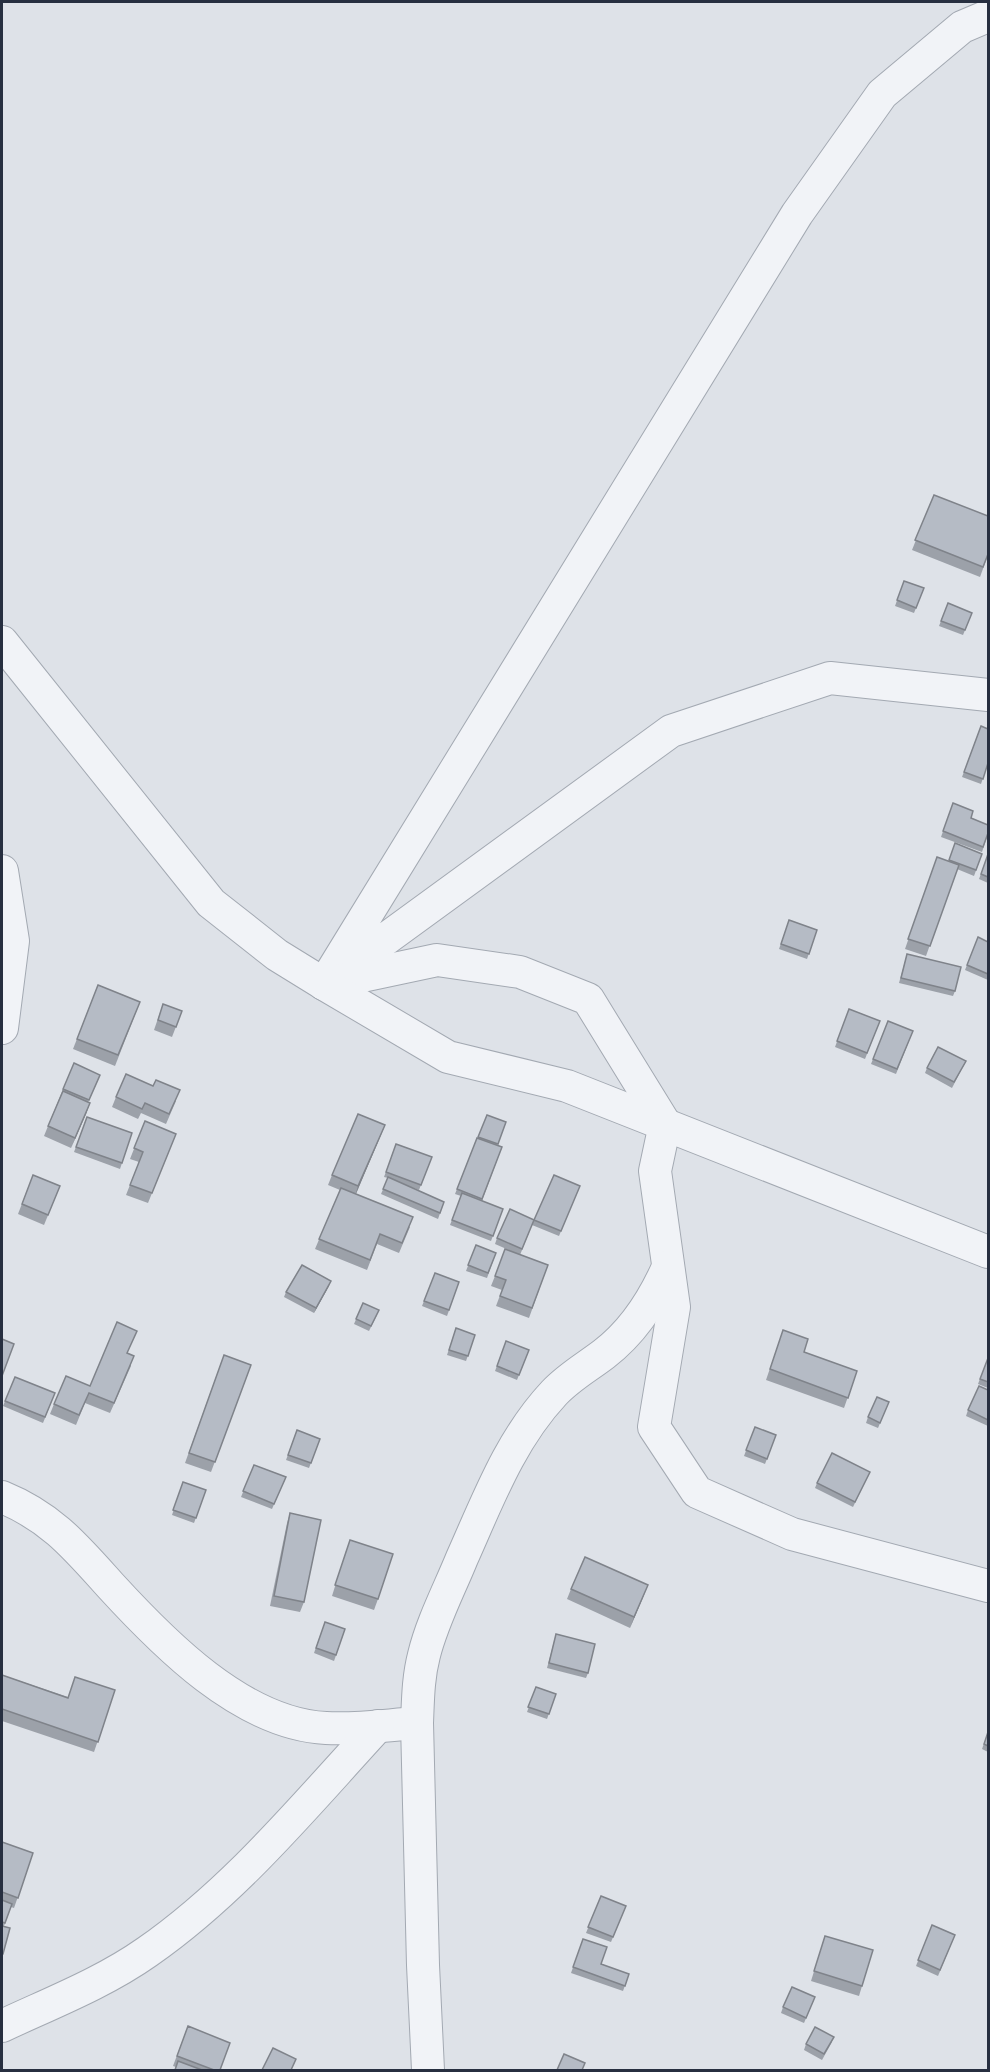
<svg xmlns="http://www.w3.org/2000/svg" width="990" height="2072" font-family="Quicksand,sans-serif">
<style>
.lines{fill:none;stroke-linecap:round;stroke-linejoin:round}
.minor-casing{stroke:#a3a9b2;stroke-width:34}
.minor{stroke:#f1f3f7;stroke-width:32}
.wall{fill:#9ca1a9}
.shaded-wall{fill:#7f838a}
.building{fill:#b5bbc5;stroke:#7f838a;stroke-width:1.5}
</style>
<rect width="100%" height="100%" fill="#dee2e8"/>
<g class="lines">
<!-- minor casing -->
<g class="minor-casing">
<g id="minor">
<polyline points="988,16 962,27 882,94 797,214 324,984 671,731 830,678 988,695"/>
<polyline points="2,642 211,903 277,955 324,984 437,960 520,972 588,999 665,1124 655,1171 674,1307 654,1427 697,1492 792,1534 988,1586"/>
<polyline points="2,871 13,941 2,1028"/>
<polyline points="324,984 448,1057 567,1086 988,1252"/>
<path d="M2 1497C51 1517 75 1546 110 1585 163 1643 242 1724 326 1728 356 1730 387 1725 417 1723"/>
<path d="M2 2026C51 2003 103 1983 147 1952 236 1890 305 1805 378 1726"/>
<path d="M428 2070 423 1965 417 1723C418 1700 418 1678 424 1655 432 1622 449 1590 462 1558 488 1500 510 1440 554 1393 569 1377 587 1367 604 1354 634 1331 653 1301 668 1267"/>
</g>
</g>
<!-- minor -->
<use href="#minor" class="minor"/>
</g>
<!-- wall -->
<g class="wall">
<polygon points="934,495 988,555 980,577 912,550"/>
<polygon points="904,581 924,588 914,613 895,606"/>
<polygon points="948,603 972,613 963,635 939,626"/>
<polygon points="981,726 988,763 981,784 962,777"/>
<polygon points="953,803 988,834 982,852 941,837"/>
<polygon points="982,854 974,876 957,869 926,956 905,949 937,857 948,861"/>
<polygon points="988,854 988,883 979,879"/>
<polygon points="789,920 817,930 807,959 779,949"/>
<polygon points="978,937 988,942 988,980 965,970"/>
<polygon points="907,954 955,991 953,996 899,983"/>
<polygon points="98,985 140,1002 115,1066 73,1049"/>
<polygon points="163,1004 182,1011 172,1037 154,1030"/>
<polygon points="849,1009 880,1021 865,1059 835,1047"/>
<polygon points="888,1021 913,1031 896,1074 871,1064"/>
<polygon points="966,1061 952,1088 925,1073 927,1068"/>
<polygon points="98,1080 88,1102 90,1103 86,1114 71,1148 44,1136 63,1089"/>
<polygon points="116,1097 176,1101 166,1124 141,1113 138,1119 112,1107"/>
<polygon points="487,1115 506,1122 497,1146 502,1147 482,1201 503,1209 491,1241 450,1225 461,1196 455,1194 477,1138 478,1138"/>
<polygon points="87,1117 132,1133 120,1169 74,1152"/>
<polygon points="145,1121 176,1134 148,1203 126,1195 139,1162 130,1159"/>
<polygon points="385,1125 356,1194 410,1227 399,1253 377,1244 367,1270 315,1249 340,1190 328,1185 332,1175"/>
<polygon points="396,1144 432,1157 419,1190 408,1186 444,1202 438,1219 381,1194 388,1178 384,1177"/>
<polygon points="33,1175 60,1186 44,1225 18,1214"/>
<polygon points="580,1186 559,1236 532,1225 520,1255 495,1244 497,1238 534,1220"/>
<polygon points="476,1245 496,1253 487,1278 466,1271"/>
<polygon points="548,1265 529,1318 496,1306 502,1290 491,1286 495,1276"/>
<polygon points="435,1273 459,1282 447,1316 422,1306"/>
<polygon points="329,1286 314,1313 284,1297 286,1292"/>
<polygon points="363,1303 377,1315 369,1331 354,1324"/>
<polygon points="456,1328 475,1335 466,1361 447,1355"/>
<polygon points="783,1330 804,1352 857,1371 844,1408 766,1380"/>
<polygon points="506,1341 529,1350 517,1380 495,1371"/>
<polygon points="128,1353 131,1366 110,1413 85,1403 76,1425 50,1414 54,1404 90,1386"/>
<polygon points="224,1355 251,1365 211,1472 185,1463"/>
<polygon points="988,1358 988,1388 978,1384"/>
<polygon points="15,1377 55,1393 43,1423 3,1406"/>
<polygon points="988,1390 988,1426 966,1416 968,1410"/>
<polygon points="889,1402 878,1428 866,1423 868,1417"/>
<polygon points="755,1427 776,1435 765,1464 744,1456"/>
<polygon points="297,1430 320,1439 309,1468 286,1460"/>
<polygon points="254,1465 286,1477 272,1509 241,1497"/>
<polygon points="870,1472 853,1507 815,1488 817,1483"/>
<polygon points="183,1482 206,1490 194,1523 172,1515"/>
<polygon points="290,1513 304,1602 300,1612 270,1606 287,1523"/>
<polygon points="346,1551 378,1599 374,1610 332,1596"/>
<polygon points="571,1589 644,1595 630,1628 567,1599"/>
<polygon points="325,1622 345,1629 334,1661 314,1653"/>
<polygon points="556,1634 588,1673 586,1678 547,1668"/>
<polygon points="2,1675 68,1697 115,1690 94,1752 2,1721"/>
<polygon points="536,1687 556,1694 547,1719 527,1712"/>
<polygon points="988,1732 988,1752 982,1749"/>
<polygon points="2,1842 33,1853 14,1908 11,1907 4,1926 3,1954 2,1959"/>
<polygon points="601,1896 626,1906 611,1942 586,1933"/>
<polygon points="932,1925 955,1935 938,1976 916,1966"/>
<polygon points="825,1936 862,1986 859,1996 811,1981"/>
<polygon points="583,1939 601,1964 629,1974 623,1991 571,1973"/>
<polygon points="815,1997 804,2023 781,2013 783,2007"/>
<polygon points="188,2026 220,2070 175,2070 176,2067 173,2066"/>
<polygon points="832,2042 822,2060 804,2050 806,2044"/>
</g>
<!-- shaded-wall -->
<g class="shaded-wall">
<polygon points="90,1103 86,1114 71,1148 75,1138"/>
<polygon points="385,1125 381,1135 355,1196 358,1186"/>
<polygon points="331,1281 329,1286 314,1313 316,1308"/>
<polygon points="648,1585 644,1595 630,1628 634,1617"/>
</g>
<!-- building -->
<g class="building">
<polygon points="934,495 988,516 988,554 983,567 915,540"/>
<polygon points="904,581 924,588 916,608 897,600"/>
<polygon points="948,603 972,613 965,630 941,621"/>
<polygon points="981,726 988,729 988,763 983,779 964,772"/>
<polygon points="953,803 973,811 971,818 988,825 988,833 983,847 943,831"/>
<polygon points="955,843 982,854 976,870 949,860"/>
<polygon points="988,854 988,877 981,874"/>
<polygon points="937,857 959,865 930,946 908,939"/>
<polygon points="789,920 817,930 809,954 781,944"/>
<polygon points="978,937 988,942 988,974 967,965"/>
<polygon points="907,954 961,967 955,991 901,978"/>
<polygon points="98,985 140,1002 118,1055 77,1039"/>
<polygon points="163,1004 182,1011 176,1027 158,1020"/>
<polygon points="849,1009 880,1021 867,1053 837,1041"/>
<polygon points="888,1021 913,1031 897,1069 873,1059"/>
<polygon points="938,1047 966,1061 954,1082 927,1068"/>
<polygon points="74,1063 100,1075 89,1100 63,1089"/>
<polygon points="126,1074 153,1086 156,1080 180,1090 169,1114 145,1103 142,1109 116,1097"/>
<polygon points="63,1091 90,1103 75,1138 48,1126"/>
<polygon points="358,1114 385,1125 358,1186 332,1175"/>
<polygon points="487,1115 506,1122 498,1144 478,1137"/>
<polygon points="87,1117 132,1133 122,1163 76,1147"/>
<polygon points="145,1121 176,1134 152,1193 130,1185 143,1152 134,1148"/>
<polygon points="477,1138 502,1147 482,1199 457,1189"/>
<polygon points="396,1144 432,1157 421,1185 386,1172"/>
<polygon points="33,1175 60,1186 48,1215 22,1204"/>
<polygon points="554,1175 580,1186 561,1231 534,1220 522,1249 497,1238 510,1209 534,1220"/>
<polygon points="388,1177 444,1202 440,1213 383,1189"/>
<polygon points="341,1188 413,1217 402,1243 380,1234 370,1260 319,1239"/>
<polygon points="462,1193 503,1209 493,1236 452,1220"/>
<polygon points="476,1245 496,1253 488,1273 468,1265"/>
<polygon points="505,1249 548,1265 532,1308 500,1296 506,1280 495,1276"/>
<polygon points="302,1265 331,1281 316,1308 286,1292"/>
<polygon points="435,1273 459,1282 449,1310 424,1301"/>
<polygon points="363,1303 379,1310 371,1326 356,1319"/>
<polygon points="117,1322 137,1331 127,1353 134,1356 114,1403 89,1393 79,1415 54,1404 66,1376 90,1386"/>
<polygon points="456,1328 475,1335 468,1356 449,1350"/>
<polygon points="783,1330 808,1339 804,1352 857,1371 848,1398 770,1369"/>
<polygon points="2,1339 14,1344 2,1376"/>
<polygon points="506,1341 529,1350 519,1375 497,1366"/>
<polygon points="224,1355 251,1365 215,1462 189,1453"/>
<polygon points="988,1358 988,1382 980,1379"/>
<polygon points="15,1377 55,1393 45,1417 5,1401"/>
<polygon points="979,1386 988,1390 988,1420 968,1410"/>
<polygon points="877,1397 889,1402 880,1423 868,1417"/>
<polygon points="755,1427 776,1435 767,1459 746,1450"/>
<polygon points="297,1430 320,1439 311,1463 288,1455"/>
<polygon points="832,1453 870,1472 855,1502 817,1483"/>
<polygon points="254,1465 286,1477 274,1504 243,1491"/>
<polygon points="183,1482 206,1490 196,1518 173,1510"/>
<polygon points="290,1513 321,1520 304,1602 274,1596"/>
<polygon points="350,1540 393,1554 378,1599 335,1585"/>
<polygon points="585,1557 648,1585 634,1617 571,1589"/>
<polygon points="325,1622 345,1629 336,1655 316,1648"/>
<polygon points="556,1634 595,1644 588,1673 549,1663"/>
<polygon points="2,1675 68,1698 75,1677 115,1690 98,1742 2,1709"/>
<polygon points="536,1687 556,1694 549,1714 528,1707"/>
<polygon points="988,1732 988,1746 984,1744"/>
<polygon points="2,1842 33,1853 18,1898 2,1892"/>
<polygon points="601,1896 626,1906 613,1937 588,1927"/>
<polygon points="2,1900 12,1904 5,1923 2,1922"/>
<polygon points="932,1925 955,1935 940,1970 918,1960"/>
<polygon points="2,1926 10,1928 3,1954 2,1954"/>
<polygon points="825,1936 873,1950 862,1986 814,1971"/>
<polygon points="583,1939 607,1947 601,1964 629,1974 625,1986 573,1967"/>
<polygon points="792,1987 815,1997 806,2018 783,2007"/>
<polygon points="188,2026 230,2043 220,2070 214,2070 177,2056"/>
<polygon points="815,2027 834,2037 824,2054 806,2044"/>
<polygon points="273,2048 296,2059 291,2070 262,2070"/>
<polygon points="564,2054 585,2063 582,2070 557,2070"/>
<polygon points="178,2061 202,2070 175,2070"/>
</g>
<!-- border -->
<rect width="990" height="2072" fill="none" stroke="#272f40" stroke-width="6"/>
</svg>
